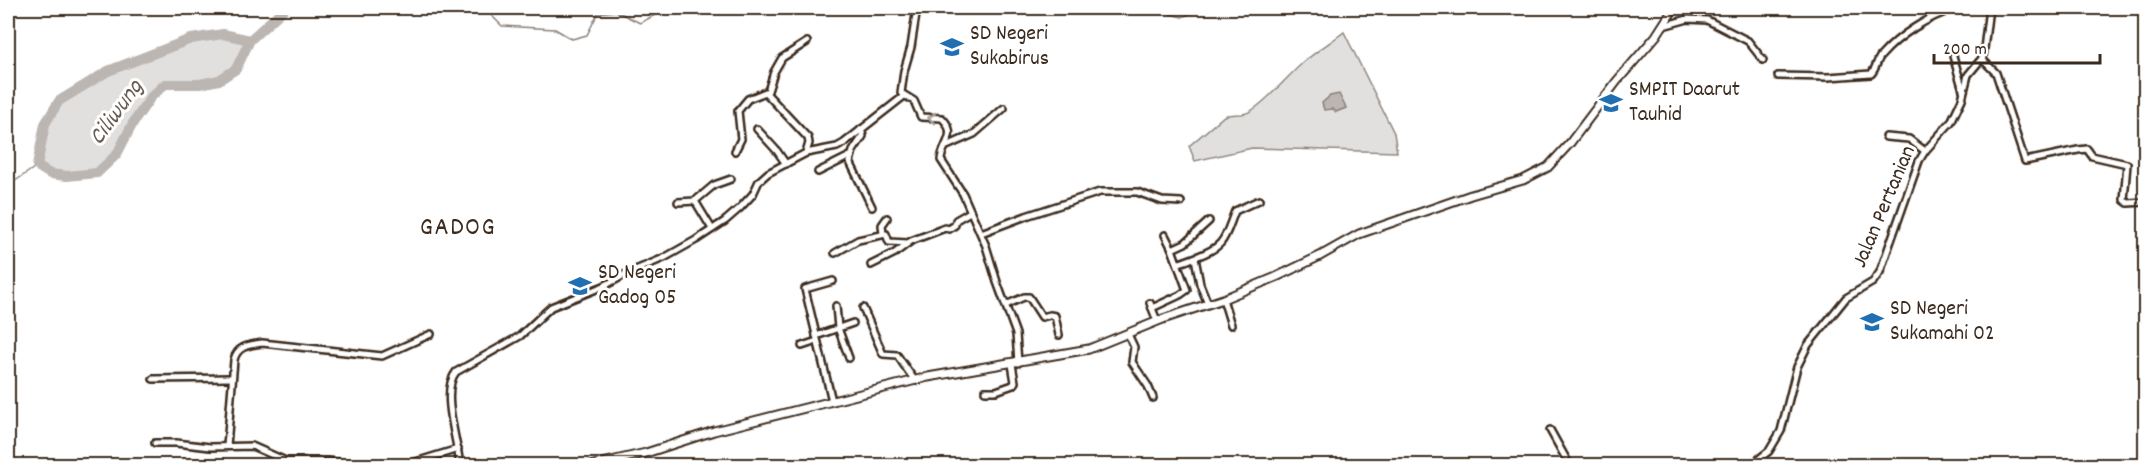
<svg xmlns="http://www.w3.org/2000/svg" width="2153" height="473" font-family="Dekko,sans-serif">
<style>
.green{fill:#e2e0de;stroke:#8e857e;stroke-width:1.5}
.water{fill:#bcb6b3;stroke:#887e77;stroke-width:1.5}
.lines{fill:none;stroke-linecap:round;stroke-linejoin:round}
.stream{stroke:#887e77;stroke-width:1.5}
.river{stroke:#bcb6b3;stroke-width:10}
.street-casing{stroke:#3b2a1e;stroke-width:10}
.secondary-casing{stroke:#3b2a1e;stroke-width:11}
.street{stroke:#fff;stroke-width:5}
.secondary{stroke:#fff;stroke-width:7}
.oneway{stroke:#a79f9a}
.labels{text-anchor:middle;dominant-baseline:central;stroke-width:6;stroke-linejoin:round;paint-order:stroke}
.poi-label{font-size:22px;fill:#3b2a1e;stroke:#fff;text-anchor:start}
.street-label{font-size:22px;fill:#3b2a1e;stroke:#fff}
.water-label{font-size:24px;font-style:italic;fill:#685b52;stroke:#fff}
.quarter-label{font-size:26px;letter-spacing:1.5px;fill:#3b2a1e;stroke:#fff}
</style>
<rect width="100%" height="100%" fill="#fff"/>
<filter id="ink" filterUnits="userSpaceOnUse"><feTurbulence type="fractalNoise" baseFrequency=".0167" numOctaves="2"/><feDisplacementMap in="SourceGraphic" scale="12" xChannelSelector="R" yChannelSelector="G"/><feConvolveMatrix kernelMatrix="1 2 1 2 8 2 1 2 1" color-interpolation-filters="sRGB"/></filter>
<g filter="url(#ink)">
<!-- green -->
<g class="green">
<path d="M1344 32 1394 133 1397 152 1252 148 1195 161 1189 146 1224 116C1233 112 1242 117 1251 111 1272 97 1287 76 1306 60 1318 50 1332 41 1344 32Z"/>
<path d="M223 34 250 40C246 49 242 64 235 70 216 87 188 83 165 84L151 97 133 123 117 154 97 173 67 176 50 174 37 166 45 124 59 101 108 71 133 60 191 39Z"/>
</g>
<!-- water -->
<polygon class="water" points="1339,94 1346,108 1336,112 1333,109 1324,110 1322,103 1330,96"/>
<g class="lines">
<!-- stream -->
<g class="stream">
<polyline points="484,8 502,26 555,29 572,39 587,35 598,13 616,11 640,23 664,10 692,8"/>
<polyline points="1115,8 1127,11 1167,13 1182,17 1205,8"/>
<polyline points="8,186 37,166"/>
</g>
<!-- river -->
<polyline class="river" points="250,40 223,34 191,39 108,71 59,101 45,124 37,166 50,174 67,176 97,173 117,154 133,123 151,97 165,84 200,84 219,80 236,69 250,40 285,8"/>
<!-- street casing -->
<g class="street-casing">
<g id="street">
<path d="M917 8 911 47 904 71 901 93 914 101 921 117 942 118C959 135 942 144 941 160L963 194 986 246 997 282 1016 334 1018 363"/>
<polyline points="1663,26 1688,19 1707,20 1748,41 1763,60"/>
<polyline points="1953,56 1963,90"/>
<polyline points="1982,59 1996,73 2025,161 2078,150 2087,149 2092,156 2127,164 2124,200 2128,203 2146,202"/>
<path d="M1778 76 1828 77 1871 74C1876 69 1876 63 1880 57 1900 34 1928 17 1956 8"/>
<polyline points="766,93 808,138 809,143 806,153"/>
<polyline points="757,129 777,151 786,164"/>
<polyline points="861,129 863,136 853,151 850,162 872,207"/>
<polyline points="1886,137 1909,139 1925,151"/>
<polyline points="947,146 974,134 1004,108"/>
<polyline points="735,151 741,139 738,111 748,99 768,91 774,72 782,58 807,42"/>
<polyline points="818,172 850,156"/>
<polyline points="678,202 695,201"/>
<polyline points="712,229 695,201 714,185 731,179"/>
<polyline points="981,233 1026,216 1100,192 1137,192 1162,201 1181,202"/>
<polyline points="883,234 882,225 887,218"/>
<polyline points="1172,249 1185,243 1209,221"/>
<polyline points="835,253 858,240 886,234 889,242 908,243"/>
<polyline points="1195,258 1200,284 1208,304"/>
<path d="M1178 263C1185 262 1190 259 1196 257 1226 246 1224 239 1235 211L1259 200"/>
<polyline points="871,265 895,253 911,241 945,228 949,229 955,225 956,220 970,212"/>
<polyline points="1223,299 1231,325"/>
<polyline points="1150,303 1157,321"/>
<polyline points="1006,305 1024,297 1029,297 1042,317 1050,315 1055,316 1059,335"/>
<polyline points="836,306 838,328 849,358"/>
<polyline points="863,308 883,354 897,355 915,381"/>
<polyline points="1152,308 1180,295 1187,290 1172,249 1165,235"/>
<polyline points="1128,334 1134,347 1132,362 1148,386 1153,398"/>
<polyline points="816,336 853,323"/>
<polyline points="802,346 817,341"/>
<polyline points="153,379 231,378"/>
<polyline points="985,391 996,391 1013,385 1015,382 1012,364"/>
<polyline points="832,401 805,289 833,281"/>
<polyline points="1550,430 1570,466"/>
<polyline points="155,443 176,443 210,447 252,446 286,461 328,461 369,466"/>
<path d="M227 446 234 360C237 346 249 345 262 343L382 356 431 334"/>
<polyline points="394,466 409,464 458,449"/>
<path d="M460 466C458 441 440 392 456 372L520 336 551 307 604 286 628 273 664 258 696 240 725 221 740 208 753 194 759 181 768 173 806 153 837 147 844 143 904 96"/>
<polyline points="1750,466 1769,451 1781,431 1797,367 1808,345 1846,298 1873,282 1880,272 1919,161 1925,151 1951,122 1962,99 1968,75 1983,57 1989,8"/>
</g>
</g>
<!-- secondary casing -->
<g class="secondary-casing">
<polyline id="secondary" points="589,466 646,453 714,431 928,377 1089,349 1163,319 1223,299 1276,277 1320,256 1359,234 1471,195 1523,180 1548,167 1570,143 1617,81 1656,36 1674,8"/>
</g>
<!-- street -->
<use href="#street" class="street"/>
<!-- secondary -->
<use href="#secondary" class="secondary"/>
</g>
<!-- one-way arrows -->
<defs><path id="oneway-chevron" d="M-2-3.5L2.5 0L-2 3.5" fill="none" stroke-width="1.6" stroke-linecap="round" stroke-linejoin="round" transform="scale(1.5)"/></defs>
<use class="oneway" href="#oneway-chevron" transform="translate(932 118) rotate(-176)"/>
</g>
<!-- icons -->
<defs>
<g id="school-bare" transform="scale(1.8)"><path d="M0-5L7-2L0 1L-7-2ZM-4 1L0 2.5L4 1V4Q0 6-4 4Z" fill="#1f6fb2" stroke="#fff" stroke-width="2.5" paint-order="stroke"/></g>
</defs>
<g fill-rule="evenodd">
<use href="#school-bare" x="952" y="47"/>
<use href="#school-bare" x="1611" y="103"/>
<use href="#school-bare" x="580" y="286"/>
<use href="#school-bare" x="1872" y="322"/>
</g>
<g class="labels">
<!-- poi labels -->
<g class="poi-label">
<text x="970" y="34">SD Negeri<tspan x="970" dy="25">Sukabirus</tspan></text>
<text x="1629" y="90">SMPIT Daarut<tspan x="1629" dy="25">Tauhid</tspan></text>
<text x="598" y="273">SD Negeri<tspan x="598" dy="25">Gadog 05</tspan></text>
<text x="1890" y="309">SD Negeri<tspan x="1890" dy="25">Sukamahi 02</tspan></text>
</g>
<!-- street labels -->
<g class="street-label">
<text transform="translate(1885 207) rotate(-67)">Jalan Pertanian</text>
</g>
<!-- water labels -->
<g class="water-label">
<text transform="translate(117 113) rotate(-54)">Ciliwung</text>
</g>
<!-- quarter labels -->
<g class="quarter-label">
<text x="458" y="228">GADOG</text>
</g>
</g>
<!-- margin -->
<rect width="2153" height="473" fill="none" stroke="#fff" stroke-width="30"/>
<rect x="15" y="15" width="2123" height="443" fill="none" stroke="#3b2a1e" stroke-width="2" filter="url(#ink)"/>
<!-- scale -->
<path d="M1934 54v9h166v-9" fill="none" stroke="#3b2a1e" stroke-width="3"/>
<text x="1943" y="54" font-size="18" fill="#3b2a1e" stroke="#ffffff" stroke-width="4.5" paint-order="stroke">200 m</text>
</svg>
